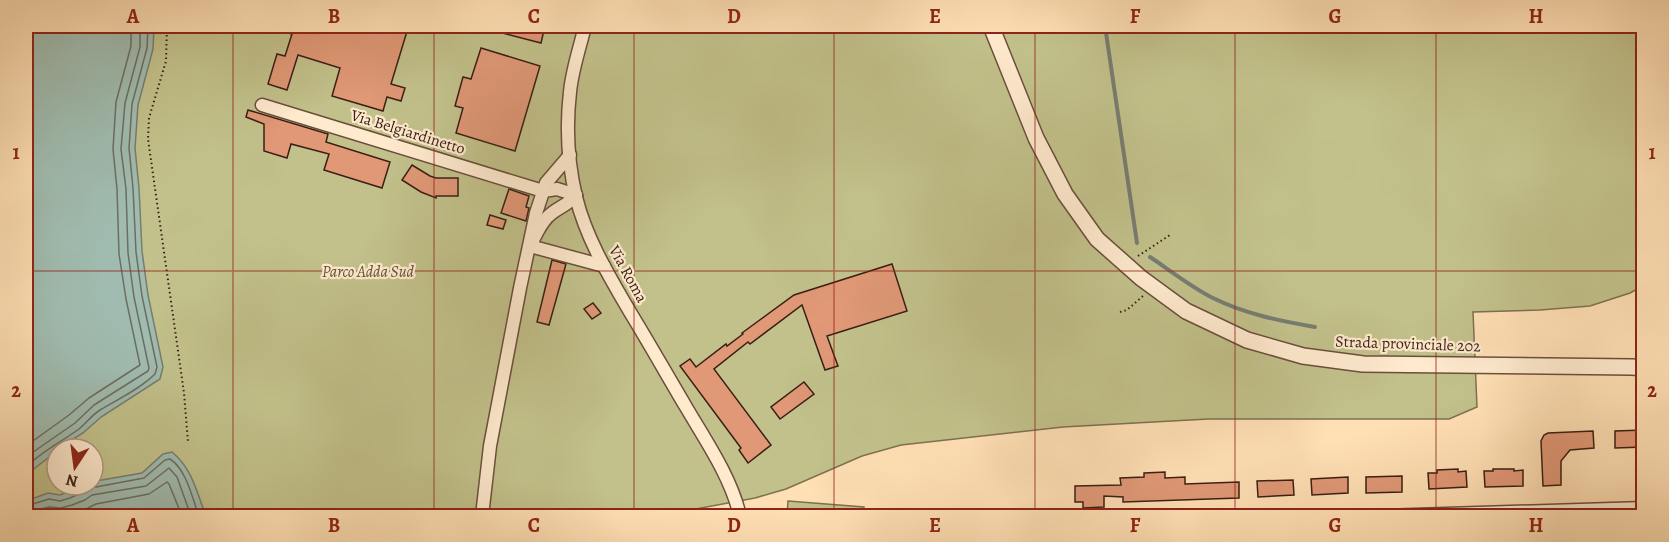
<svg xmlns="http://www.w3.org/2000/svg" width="1669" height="542" font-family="Alegreya,serif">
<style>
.green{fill:#c2c18b;stroke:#7e7050;stroke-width:1.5;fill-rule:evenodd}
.water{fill:#a0bcb0;stroke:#777d72;stroke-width:1.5}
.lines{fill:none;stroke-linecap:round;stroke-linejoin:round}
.shore{stroke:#6d6e62;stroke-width:1.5}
.stream{stroke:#777d72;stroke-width:4}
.building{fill:#e09876;stroke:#3a1f15;stroke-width:1.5}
.minor-casing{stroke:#6b4f3d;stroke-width:15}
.tertiary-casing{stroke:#6b4f3d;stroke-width:18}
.path{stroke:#3a1f15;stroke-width:2;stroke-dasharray:1.5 3;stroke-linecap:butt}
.minor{stroke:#ffeace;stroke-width:12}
.tertiary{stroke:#ffeace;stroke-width:15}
.grid{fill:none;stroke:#8f2418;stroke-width:1.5;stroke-opacity:0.55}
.labels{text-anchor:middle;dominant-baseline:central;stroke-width:4.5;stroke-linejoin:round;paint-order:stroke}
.street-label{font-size:16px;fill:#3a1f15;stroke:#ffeace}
.park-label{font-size:16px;font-style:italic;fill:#635038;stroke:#ffeace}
.neatline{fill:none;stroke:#8f2418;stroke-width:2}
.grid-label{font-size:20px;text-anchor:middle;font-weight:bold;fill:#8f2418}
</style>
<rect width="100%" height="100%" fill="#ffdfb4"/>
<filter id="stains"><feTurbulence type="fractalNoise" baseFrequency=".00333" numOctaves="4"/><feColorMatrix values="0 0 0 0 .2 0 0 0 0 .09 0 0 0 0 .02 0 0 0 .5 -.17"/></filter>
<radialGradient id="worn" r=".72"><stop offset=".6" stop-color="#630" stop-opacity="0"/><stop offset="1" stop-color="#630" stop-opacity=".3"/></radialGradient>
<!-- green -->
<g class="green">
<path d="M26 26H1643V286L1630 293 1590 306 1540 310 1473 312 1477 407 1449 419H1208L1063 427 901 445 862 456 786 489 755 498 658 516H26ZM57 449H93V485H57Z"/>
<polygon points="788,501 864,507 863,516 787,516"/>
</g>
<!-- water -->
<g class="water">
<polygon points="26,26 154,26 153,49 138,105 135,148 139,188 142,251 148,295 163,367 160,379 101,417 83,433 57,449 57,451 26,475"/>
<path d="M172 452C192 468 197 493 206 516H26V501L48 493 60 495 86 485H93V482L96 481 142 473 163 454Z"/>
</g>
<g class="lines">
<!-- shore -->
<g class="shore">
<polyline points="26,446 69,415 89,398 140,365 126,299 119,254 117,189 113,149 116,102 131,46 131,26"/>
<polyline points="26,457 75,423 94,405 148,371 149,368 134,297 128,253 126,189 121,149 125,103 140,47 140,26"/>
<path d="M26 467C41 452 61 442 79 429 86 423 92 415 100 410 118 399 140 389 155 374L157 367 142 296 136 252 133 188 129 148 132 104 147 48 148 26"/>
<path d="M26 506 49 499 60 501 70 498 83 492 88 486 96 487 144 478 165 460 170 459C187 470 192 498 199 516"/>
<polyline points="26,513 49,507 61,508 72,505 85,500 92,495 146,486 169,468 177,477 191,516"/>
<polyline points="65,516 78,513 96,504 149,494 167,482 169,484 182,516"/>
</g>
<!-- stream -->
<g class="stream">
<polyline points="1105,26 1137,243"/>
<path d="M1150 257C1171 271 1191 287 1213 298 1245 314 1280 321 1315 327"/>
</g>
</g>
<!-- building -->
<g class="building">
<polygon points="270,26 399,26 408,28 391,84 405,88 401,101 387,97 383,111 332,96 340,68 298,55 287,90 268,84 277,54 285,56 292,34 270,28"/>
<polygon points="487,26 528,26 544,30 541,43 487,29"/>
<polygon points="481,48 540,66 515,151 456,133 463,108 455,106 463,77 471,79"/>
<polygon points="248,110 328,134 326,142 390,162 382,188 324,170 329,154 291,144 287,158 264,151 264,124 246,117"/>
<polygon points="412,165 430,176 436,178 458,178 458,196 436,196 436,198 421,192 402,180"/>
<polygon points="509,189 529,196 526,207 529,208 526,221 501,213"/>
<polygon points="490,215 506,220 503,229 487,225"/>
<polygon points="552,260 566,264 549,325 537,322"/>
<polygon points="892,264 907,311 827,336 838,366 825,370 802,305 750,344 748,342 714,369 771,445 748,463 739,450 741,448 680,366 690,359 696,367 726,344 727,346 743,334 742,333 794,295"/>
<polygon points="593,303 601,313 592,319 584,309"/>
<polygon points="804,382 814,394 780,419 771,407"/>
<polygon points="1644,430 1644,447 1615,448 1615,431"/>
<polygon points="1593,431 1594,448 1570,450 1561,461 1561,485 1543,486 1541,441 1544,435 1548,433"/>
<polygon points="1458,469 1458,472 1466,471 1467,487 1429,489 1428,473 1437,473 1437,470"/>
<polygon points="1493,469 1514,469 1514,471 1523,470 1523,486 1485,487 1484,471 1493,471"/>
<polygon points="1165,472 1165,478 1185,477 1185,484 1239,482 1239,498 1123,502 1123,497 1104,496 1104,507 1083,508 1083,502 1075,502 1075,486 1121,485 1120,478 1144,477 1144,473"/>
<polygon points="1402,476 1402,492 1366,493 1366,477"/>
<polygon points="1348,477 1348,493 1312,495 1311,479"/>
<polygon points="1293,480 1294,495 1258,497 1257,481"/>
</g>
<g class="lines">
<!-- minor casing -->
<g class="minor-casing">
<g id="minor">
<path d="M585 26C580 47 572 70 570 92 566 126 568 163 576 197 586 238 609 276 630 312 649 343 667 375 686 407 706 441 731 477 740 516"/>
<polyline points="262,105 543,191 557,189 576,195"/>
<path d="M576 195C568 205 561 206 552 213 541 221 536 235 530 246L604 266"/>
<polyline points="482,516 490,446 520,288 536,213 546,183 570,155"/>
<polyline points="1382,516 1644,508"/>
</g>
</g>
<!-- tertiary casing -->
<g class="tertiary-casing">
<polyline id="tertiary" points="991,26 1036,138 1065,194 1097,239 1141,278 1186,311 1247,340 1303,356 1363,364 1632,367 1644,368"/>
</g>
<!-- path -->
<g class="path">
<polyline points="167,26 166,61 149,118 148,139 184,393 188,442"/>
<polyline points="1138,256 1170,235"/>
<polyline points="1120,312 1127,310 1144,295"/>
</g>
<!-- minor -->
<use href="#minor" class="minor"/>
<!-- tertiary -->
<use href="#tertiary" class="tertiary"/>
</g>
<!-- grid -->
<path class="grid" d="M233 26V516M434 26V516M634 26V516M834 26V516M1035 26V516M1235 26V516M1436 26V516M26 271H1644"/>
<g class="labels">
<!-- street labels -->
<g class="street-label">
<text transform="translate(408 132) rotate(17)">Via Belgiardinetto</text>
<text transform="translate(628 274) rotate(61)">Via Roma</text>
<text transform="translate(1408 344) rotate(2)">Strada provinciale 202</text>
</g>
<!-- park labels -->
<g class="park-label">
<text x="368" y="272">Parco Adda Sud</text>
</g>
</g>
<!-- margin -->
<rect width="1669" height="542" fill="none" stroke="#ffdfb4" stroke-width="66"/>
<!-- north arrow -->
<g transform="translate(75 467) rotate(193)"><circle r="28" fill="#ffeace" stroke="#b09984" stroke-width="1.5"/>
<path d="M0-4.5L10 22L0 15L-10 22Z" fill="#8f2418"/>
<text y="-9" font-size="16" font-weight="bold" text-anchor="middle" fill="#3a1f15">N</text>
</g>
<rect x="33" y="33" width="1603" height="476" class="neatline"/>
<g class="grid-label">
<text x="133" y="23">A</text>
<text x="334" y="23">B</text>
<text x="534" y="23">C</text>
<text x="734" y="23">D</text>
<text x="935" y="23">E</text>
<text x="1135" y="23">F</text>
<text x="1335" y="23">G</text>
<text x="1536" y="23">H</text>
<text x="16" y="159">1</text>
<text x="1652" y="159">1</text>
<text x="16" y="397">2</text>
<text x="1652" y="397">2</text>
<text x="133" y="532">A</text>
<text x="334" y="532">B</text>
<text x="534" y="532">C</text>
<text x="734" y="532">D</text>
<text x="935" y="532">E</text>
<text x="1135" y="532">F</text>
<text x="1335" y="532">G</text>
<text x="1536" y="532">H</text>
</g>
<rect width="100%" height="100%" filter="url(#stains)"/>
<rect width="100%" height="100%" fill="url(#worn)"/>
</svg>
